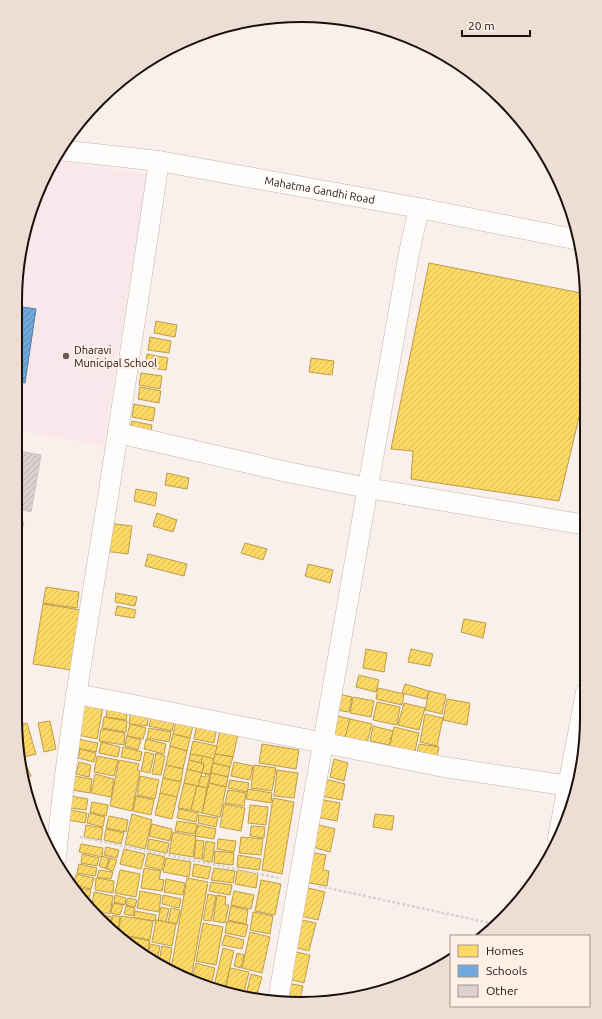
<svg xmlns="http://www.w3.org/2000/svg" width="602" height="1019" font-family="Ubuntu,sans-serif">
<style>
.education{fill:#f9e7eb}
.homes{fill:url(#homes-hatch);stroke:#bb9d4a}
.schools{fill:url(#schools-hatch);stroke:#567a9d}
.building{fill:url(#building-hatch);stroke:#d0c4c1}
.lines{fill:none;stroke-linecap:round;stroke-linejoin:round}
.street-casing{stroke:#beb4b0;stroke-width:21}
.path{stroke:#d5d3d2;stroke-width:2.5;stroke-dasharray:3 2;stroke-linecap:butt}
.street{stroke:#fefdfc;stroke-width:20}
.poi-dot{fill:#695e59;stroke:#feefe7;stroke-width:1.5}
.labels{text-anchor:middle;dominant-baseline:central;stroke-width:4;stroke-linejoin:round;paint-order:stroke}
.street-label{font-size:11px;fill:#1c100a;stroke:#feefe7}
.poi-label{font-size:11px;fill:#1c100a;stroke:#feefe7;text-anchor:start}
.rim{fill:none;stroke:#1c100a;stroke-width:2}
</style>
<defs>
<pattern id="homes-hatch" width="6" height="6" patternUnits="userSpaceOnUse"><rect width="6" height="6" fill="#ffd966"/><path d="M-1 1l2-2M0 6l6-6M5 7l2-2" fill="none" stroke="#dab957"/></pattern>
<pattern id="schools-hatch" width="6" height="6" patternUnits="userSpaceOnUse"><rect width="6" height="6" fill="#6fa8dc"/><path d="M-1 1l2-2M0 6l6-6M5 7l2-2" fill="none" stroke="#5a87b1"/></pattern>
<pattern id="building-hatch" width="6" height="6" patternUnits="userSpaceOnUse"><rect width="6" height="6" fill="#dcd1ce"/><path d="M-1 1l2-2M0 6l6-6M5 7l2-2" fill="none" stroke="#bcb2b0"/></pattern>
</defs>
<rect width="100%" height="100%" fill="#f9f0ec"/>
<!-- education -->
<polygon class="education" points="54,161 147,174 103,446 15,430 16,282 30,209"/>
<!-- homes -->
<g class="homes">
<polygon points="429,263 586,294 586,388 559,501 411,479 413,451 391,449"/>
<polygon points="156,321 177,325 175,337 154,333"/>
<polygon points="150,337 171,341 169,353 148,350"/>
<polygon points="147,354 168,358 166,370 145,367"/>
<polygon points="311,358 334,361 332,375 309,372"/>
<polygon points="141,373 162,376 160,389 139,385"/>
<polygon points="140,387 161,391 159,403 138,399"/>
<polygon points="134,404 155,408 153,421 132,417"/>
<polygon points="132,421 152,425 150,437 129,433"/>
<polygon points="167,473 189,478 187,489 165,485"/>
<polygon points="136,489 157,493 155,506 134,501"/>
<polygon points="157,513 177,520 173,532 153,526"/>
<polygon points="108,523 132,526 128,554 104,551"/>
<polygon points="245,543 267,549 263,560 241,553"/>
<polygon points="148,554 187,564 184,576 145,566"/>
<polygon points="308,564 333,570 330,583 305,576"/>
<polygon points="46,587 79,592 77,608 43,603"/>
<polygon points="116,593 137,597 135,606 115,602"/>
<polygon points="43,604 81,610 71,670 33,664"/>
<polygon points="117,606 136,610 134,618 115,615"/>
<polygon points="464,619 486,623 483,638 461,632"/>
<polygon points="366,649 387,653 384,672 363,668"/>
<polygon points="411,649 433,654 430,666 408,662"/>
<polygon points="359,675 379,680 376,692 356,687"/>
<polygon points="405,684 429,691 426,699 402,693"/>
<polygon points="378,688 404,694 402,705 376,699"/>
<polygon points="429,691 446,695 442,714 425,710"/>
<polygon points="333,693 352,697 349,712 330,709"/>
<polygon points="353,697 374,701 371,717 350,713"/>
<polygon points="447,699 470,703 467,725 443,720"/>
<polygon points="377,702 400,707 397,725 373,720"/>
<polygon points="85,703 103,707 97,739 78,735"/>
<polygon points="404,703 425,708 419,730 398,725"/>
<polygon points="108,705 128,709 126,720 106,717"/>
<polygon points="131,709 149,712 147,726 129,724"/>
<polygon points="153,711 175,716 172,731 149,726"/>
<polygon points="425,714 443,718 437,746 420,742"/>
<polygon points="334,715 350,719 345,739 329,735"/>
<polygon points="104,717 127,721 126,732 102,728"/>
<polygon points="350,719 372,724 367,743 345,738"/>
<polygon points="50,721 56,749 44,752 38,723"/>
<polygon points="176,721 193,726 190,738 173,734"/>
<polygon points="27,723 36,754 24,757 18,735 16,726"/>
<polygon points="197,723 217,727 214,743 194,739"/>
<polygon points="130,724 146,728 143,739 127,736"/>
<polygon points="373,726 393,731 389,745 370,741"/>
<polygon points="394,727 419,733 414,756 389,749"/>
<polygon points="149,728 171,732 169,742 147,738"/>
<polygon points="101,729 125,733 124,745 99,741"/>
<polygon points="220,730 238,734 233,757 215,754"/>
<polygon points="173,734 190,738 187,751 170,746"/>
<polygon points="127,736 141,740 138,750 125,746"/>
<polygon points="77,739 98,743 96,752 76,748"/>
<polygon points="146,739 166,744 164,754 144,749"/>
<polygon points="193,741 217,746 214,759 190,754"/>
<polygon points="101,742 120,747 118,757 99,753"/>
<polygon points="262,744 299,750 296,769 259,763"/>
<polygon points="419,744 439,747 436,761 416,757"/>
<polygon points="170,746 187,751 183,769 166,765"/>
<polygon points="123,747 142,752 140,761 121,757"/>
<polygon points="80,749 96,753 94,762 78,758"/>
<polygon points="145,752 154,754 150,773 141,771"/>
<polygon points="156,753 165,756 161,775 152,774"/>
<polygon points="21,754 31,776 25,779"/>
<polygon points="190,754 203,756 201,763 189,760"/>
<polygon points="215,754 233,757 230,767 213,763"/>
<polygon points="97,756 118,760 114,776 94,772"/>
<polygon points="203,756 214,759 210,774 202,773 204,764 201,763"/>
<polygon points="334,759 348,763 344,781 330,777"/>
<polygon points="119,760 139,764 137,770 140,771 132,811 110,806"/>
<polygon points="189,760 204,764 202,773 187,769"/>
<polygon points="79,762 91,765 89,777 76,774"/>
<polygon points="234,762 253,766 250,780 231,776"/>
<polygon points="213,763 230,767 228,777 211,773"/>
<polygon points="166,765 183,769 181,782 163,778"/>
<polygon points="254,765 276,768 272,791 251,788"/>
<polygon points="187,769 202,773 198,786 184,783"/>
<polygon points="277,770 298,773 294,798 274,796"/>
<polygon points="211,773 228,777 226,787 209,783"/>
<polygon points="95,774 114,779 111,797 91,793"/>
<polygon points="206,774 210,774 207,788 198,786 201,776 205,777"/>
<polygon points="74,776 92,779 90,793 72,790"/>
<polygon points="140,776 159,780 155,799 137,795"/>
<polygon points="163,778 181,782 177,797 160,793"/>
<polygon points="325,779 345,784 342,800 321,796"/>
<polygon points="230,780 249,783 247,792 228,788"/>
<polygon points="184,783 197,786 191,810 178,808"/>
<polygon points="209,783 226,787 220,817 202,813"/>
<polygon points="197,786 207,788 202,813 191,810"/>
<polygon points="248,789 272,793 271,803 246,799"/>
<polygon points="228,790 246,793 244,806 225,803"/>
<polygon points="160,793 177,797 172,819 155,815"/>
<polygon points="71,796 88,799 86,810 70,808"/>
<polygon points="136,796 154,800 151,815 133,811"/>
<polygon points="273,798 294,802 282,874 262,870"/>
<polygon points="319,799 340,803 337,821 316,817"/>
<polygon points="92,802 108,805 106,816 90,812"/>
<polygon points="224,804 245,808 241,831 220,827"/>
<polygon points="250,805 268,807 266,825 248,823"/>
<polygon points="179,809 198,813 196,822 177,818"/>
<polygon points="70,810 87,813 85,823 68,820"/>
<polygon points="89,813 105,817 103,827 87,823"/>
<polygon points="132,814 152,820 145,849 125,844"/>
<polygon points="375,814 394,816 392,830 373,827"/>
<polygon points="199,815 218,818 216,827 198,823"/>
<polygon points="109,816 128,820 126,832 106,828"/>
<polygon points="35,820 51,836 47,841"/>
<polygon points="177,821 197,824 195,834 175,831"/>
<polygon points="152,824 172,829 170,841 149,836"/>
<polygon points="315,824 335,829 330,852 309,846"/>
<polygon points="86,825 103,828 101,840 84,837"/>
<polygon points="198,825 216,829 214,839 195,836"/>
<polygon points="251,826 265,827 264,838 250,836"/>
<polygon points="106,829 124,833 121,844 104,840"/>
<polygon points="173,832 196,836 193,857 169,853"/>
<polygon points="241,837 263,839 261,855 239,853"/>
<polygon points="149,839 169,843 167,853 147,849"/>
<polygon points="218,839 236,841 234,852 217,849"/>
<polygon points="196,840 204,841 202,859 194,858"/>
<polygon points="206,841 215,843 212,862 203,861"/>
<polygon points="81,844 103,848 102,857 79,852"/>
<polygon points="106,847 119,850 117,858 104,855"/>
<polygon points="124,849 145,854 141,869 120,864"/>
<polygon points="215,851 234,853 233,865 214,863"/>
<polygon points="309,852 326,855 323,870 329,871 327,886 304,882"/>
<polygon points="148,853 165,857 162,870 145,866"/>
<polygon points="82,854 99,858 97,866 81,863"/>
<polygon points="238,855 261,859 259,870 237,867"/>
<polygon points="102,856 109,858 106,869 99,866"/>
<polygon points="110,858 117,860 113,871 107,869"/>
<polygon points="166,858 191,862 189,877 163,872"/>
<polygon points="79,864 97,868 95,876 77,873"/>
<polygon points="194,864 211,867 208,879 192,876"/>
<polygon points="144,868 161,871 159,879 164,880 162,891 141,888"/>
<polygon points="214,868 235,871 233,883 211,880"/>
<polygon points="99,870 113,872 111,879 97,877"/>
<polygon points="120,870 140,874 136,897 115,893"/>
<polygon points="237,870 258,874 256,888 235,884"/>
<polygon points="76,874 94,878 91,889 74,885"/>
<polygon points="96,878 114,881 113,893 95,890"/>
<polygon points="187,878 208,882 191,979 171,969"/>
<polygon points="166,879 185,883 183,895 164,892"/>
<polygon points="261,880 281,884 275,915 255,911"/>
<polygon points="211,882 232,885 230,895 209,891"/>
<polygon points="74,887 91,890 89,899 79,896 73,890"/>
<polygon points="304,887 325,892 318,920 297,915"/>
<polygon points="140,891 161,895 159,912 137,908"/>
<polygon points="234,891 254,895 251,909 231,905"/>
<polygon points="94,892 113,896 110,914 92,910 91,909"/>
<polygon points="208,894 216,896 211,921 203,920"/>
<polygon points="115,895 126,898 125,905 114,902"/>
<polygon points="163,895 181,899 179,908 162,904"/>
<polygon points="217,895 226,897 225,905 229,905 225,923 213,921"/>
<polygon points="80,898 89,900 88,906"/>
<polygon points="128,898 137,900 135,907 126,905"/>
<polygon points="113,903 123,905 120,915 111,913"/>
<polygon points="126,906 135,908 133,916 124,914"/>
<polygon points="231,906 248,910 246,924 228,920"/>
<polygon points="161,907 169,909 166,922 158,920"/>
<polygon points="171,908 180,910 177,924 168,922"/>
<polygon points="135,911 156,915 155,921 134,918"/>
<polygon points="253,912 273,916 270,934 250,930"/>
<polygon points="96,913 112,917 110,928"/>
<polygon points="113,915 120,917 118,934 116,934 110,928"/>
<polygon points="121,916 153,921 150,940 118,934"/>
<polygon points="297,919 316,923 309,951 290,946"/>
<polygon points="156,920 176,924 172,946 152,942"/>
<polygon points="227,921 248,925 245,937 225,933"/>
<polygon points="203,923 223,927 216,965 196,961"/>
<polygon points="250,932 270,937 262,973 242,968"/>
<polygon points="118,935 130,937 129,946 118,936"/>
<polygon points="225,935 244,940 242,949 222,945"/>
<polygon points="132,937 150,941 147,956 130,946"/>
<polygon points="150,944 160,946 157,961 148,956"/>
<polygon points="162,946 172,948 169,966 165,965 159,962"/>
<polygon points="223,948 234,951 225,988 214,986"/>
<polygon points="291,951 310,955 304,983 285,978"/>
<polygon points="237,953 244,955 241,968 234,966"/>
<polygon points="196,963 215,968 211,986 198,983 192,980"/>
<polygon points="230,968 249,972 244,992 226,987"/>
<polygon points="251,974 262,977 257,994 247,991"/>
<polygon points="286,983 303,986 299,1004 282,1001"/>
</g>
<!-- schools -->
<polygon class="schools" points="16,306 36,309 25,383 15,381"/>
<!-- building -->
<g class="building">
<polygon points="15,450 41,455 31,512 15,508"/>
<polygon points="15,520 24,522 16,558 15,558"/>
</g>
<g class="lines">
<!-- street casing -->
<g class="street-casing">
<g id="street">
<path id="s1" d="M59 150 159 161 419 208 579 240"/>
<polyline points="118,433 287,472 368,488 586,525"/>
<polyline points="76,694 129,704 444,767 576,787"/>
<polyline points="558,838 586,692"/>
<path d="M56 858C67 737 89 617 108 497 126 385 142 273 159 161"/>
<polyline points="278,1000 409,253 419,208"/>
</g>
</g>
<!-- path -->
<g class="path">
<polyline points="80,837 279,878"/>
<polyline points="319,886 494,924"/>
</g>
<!-- street -->
<use href="#street" class="street"/>
</g>
<!-- markers -->
<circle class="poi-dot" cx="66" cy="356" r="4"/>
<g class="labels">
<!-- street labels -->
<g class="street-label">
<text stroke="none"><textPath href="#s1" startOffset="264">Mahatma Gandhi Road</textPath></text>
</g>
<!-- poi labels -->
<g class="poi-label">
<text x="74" y="350">Dharavi<tspan x="74" dy="13">Municipal School</tspan></text>
</g>
</g>
<!-- crop -->
<path d="M0 0H602V1019H0ZM301 22H301A279 279 0 0 1 580 301V718A279 279 0 0 1 301 997H301A279 279 0 0 1 22 718V301A279 279 0 0 1 301 22Z" fill="#ecddd5" fill-rule="evenodd"/>
<path class="rim" d="M301 22H301A279 279 0 0 1 580 301V718A279 279 0 0 1 301 997H301A279 279 0 0 1 22 718V301A279 279 0 0 1 301 22Z"/>
<!-- legend -->
<rect x="450" y="935" width="140" height="72" fill="#feefe7" stroke="#a4968f"/>
<rect x="458" y="945" width="20" height="12" fill="#ffd966" stroke="#a4968f"/>
<text x="486" y="955" font-size="12" fill="#1c100a">Homes</text>
<rect x="458" y="965" width="20" height="12" fill="#6fa8dc" stroke="#a4968f"/>
<text x="486" y="975" font-size="12" fill="#1c100a">Schools</text>
<rect x="458" y="985" width="20" height="12" fill="#dcd1ce" stroke="#a4968f"/>
<text x="486" y="995" font-size="12" fill="#1c100a">Other</text>
<!-- scale -->
<path d="M462 30v6h68v-6" fill="none" stroke="#1c100a" stroke-width="2"/>
<text x="468" y="30" font-size="12" fill="#1c100a" stroke="#feefe7" stroke-width="3" paint-order="stroke">20 m</text>
</svg>
